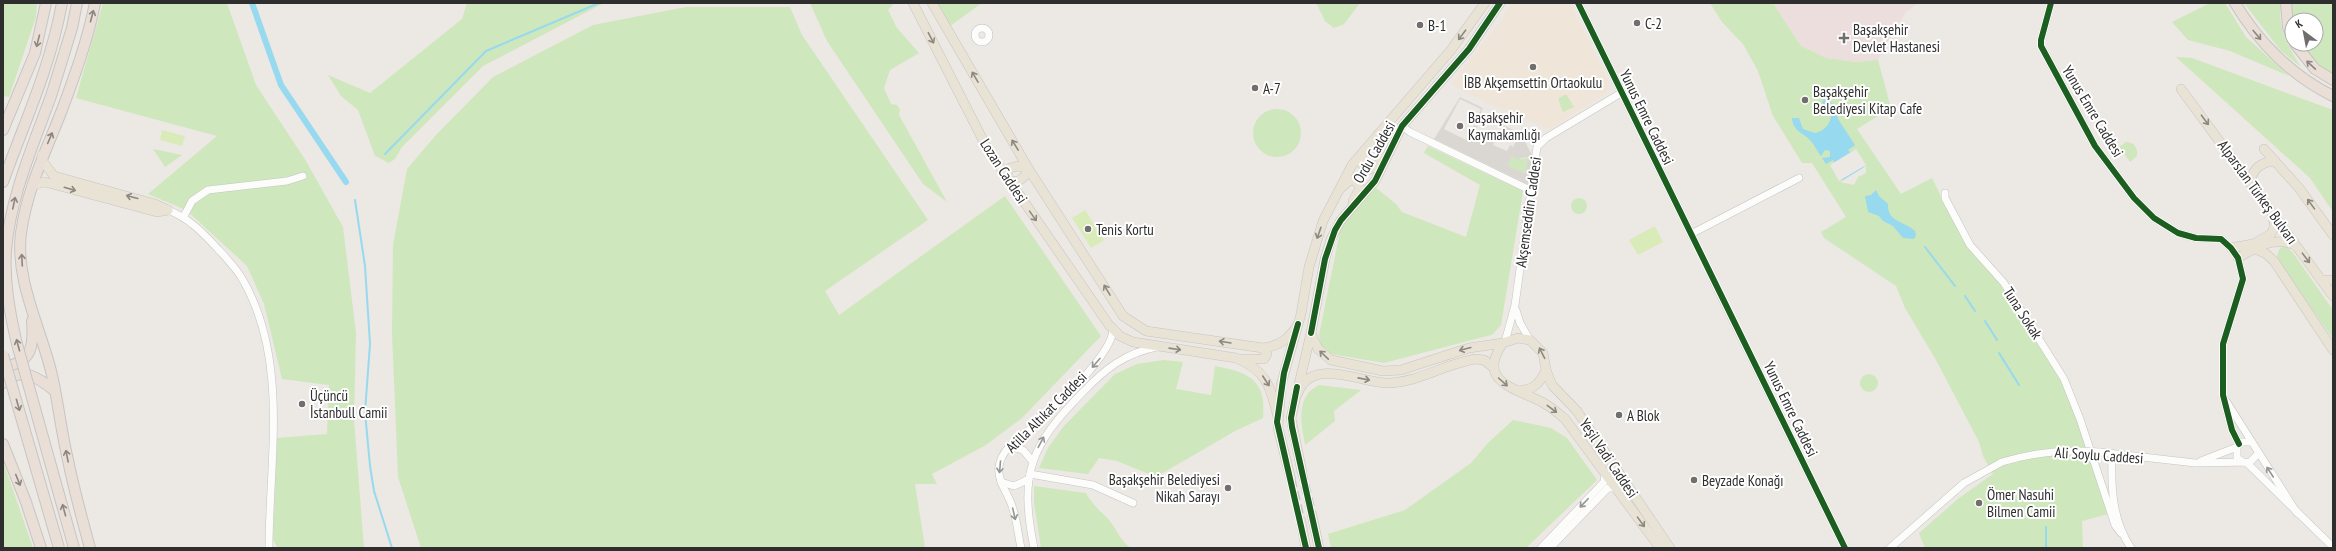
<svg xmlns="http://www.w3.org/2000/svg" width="2336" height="551" font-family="'PT Sans Narrow',sans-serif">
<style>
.education{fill:#efe6d9}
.medical{fill:#eddede}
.green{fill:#cfe7bc}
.pitch{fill:#daebba}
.plaza{fill:#dad6d2;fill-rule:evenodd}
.water{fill:#97d9ee}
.pier{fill:#ece8e4}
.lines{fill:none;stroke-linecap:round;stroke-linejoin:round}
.stream{stroke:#97d9ee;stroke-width:2}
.canal{stroke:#97d9ee;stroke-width:6}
.minor-tunnel{stroke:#c6c3c0;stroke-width:7;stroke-dasharray:7 3.5;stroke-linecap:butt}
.major-tunnel{stroke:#c6c3c0;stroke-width:9;stroke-dasharray:9 4.5;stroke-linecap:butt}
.minor-casing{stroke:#c5c4c5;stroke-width:8}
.major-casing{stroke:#c6c5c4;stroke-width:10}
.highway-casing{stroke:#c6c5c4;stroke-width:12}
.minor{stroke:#fcfcfb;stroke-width:7}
.major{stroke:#e9e3d5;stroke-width:9}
.highway{stroke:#eadfd6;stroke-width:10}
.minor-bridge-casing{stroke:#c5c4c5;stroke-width:8;stroke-linecap:butt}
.highway-bridge-casing{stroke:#c6c5c4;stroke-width:12;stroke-linecap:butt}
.minor-bridge{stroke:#fcfcfb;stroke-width:7}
.highway-bridge{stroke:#eadfd6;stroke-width:10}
.cycleway-casing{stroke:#fff;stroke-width:8}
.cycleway{stroke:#1b5e20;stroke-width:6}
.oneway{stroke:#8c8682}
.oneway2{stroke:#8c8882}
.oneway3{stroke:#959594}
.poi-dot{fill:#706f6e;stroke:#fff;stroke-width:1.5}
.labels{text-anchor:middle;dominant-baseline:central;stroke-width:4;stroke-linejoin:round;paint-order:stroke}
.poi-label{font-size:15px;fill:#2e2e2e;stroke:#fff;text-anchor:start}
.street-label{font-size:15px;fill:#2e2e2e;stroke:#fff}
</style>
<rect width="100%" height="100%" fill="#ece8e4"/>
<!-- education -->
<polygon class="education" points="1510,3 1570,3 1610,83 1607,93 1549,129 1486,103 1451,84 1503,18"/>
<!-- medical -->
<polygon class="medical" points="1773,3 1918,3 1906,12 1878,60 1856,62 1826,58 1801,46"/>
<!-- green -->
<g class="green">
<polygon points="3,3 37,3 36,17 9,97 3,96"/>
<polygon points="103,3 227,3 256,85 306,161 343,227 356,333 354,420 364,548 278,548 273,540 277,438 327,434 329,385 282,379 264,304 247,266 186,210 148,194 217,136 76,98"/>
<polygon points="467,3 604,3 483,66 402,147 395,159 389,163 375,156 358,110 341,96 328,75 370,93 462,19"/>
<polygon points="810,3 894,3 888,10 897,28 919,53 890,70 884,88 891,104 897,105 900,110 899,115 947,202 923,184 827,41"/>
<polygon points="938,3 982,3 950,26"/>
<polygon points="1316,3 1360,3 1344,24 1334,28 1325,21"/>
<polygon points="1710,3 1773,3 1801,46 1826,58 1856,62 1878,60 1891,108 1857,129 1901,194 1932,178 1962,238 2001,286 2052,364 2067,393 2091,456 2108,514 2082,521 2083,548 1925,548 1919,533 1959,498 1993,474 1983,456 1979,442 1936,360 1905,308 1896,286 1824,238 1821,232 1846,217 1812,163 1802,163 1773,116 1758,71 1743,44 1722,22"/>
<polygon points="2210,3 2225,3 2246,37 2289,76 2230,51 2188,40 2172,22"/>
<path d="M2244 3H2281C2277 29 2288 46 2301 67L2281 51Z"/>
<polygon points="2333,3 2333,74 2320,67 2301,44 2316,44 2316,20 2293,20 2291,4"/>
<polygon points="686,7 790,7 802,35 928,220 825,291 839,315 1005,196 1101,336 1022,418 986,445 932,474 937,484 915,484 925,548 421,548 398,477 392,333 393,245 407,169 436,135 493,77 593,25"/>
<polygon points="2176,57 2192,58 2333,110 2333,212 2310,178"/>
<polygon points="1566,94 1574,107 1563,112 1558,99"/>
<circle cx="1277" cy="133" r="24"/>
<path d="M2126 142C2134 142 2138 148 2137 156L2130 162 2119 147Z"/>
<polygon points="1428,146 1523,191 1501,325 1492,335 1483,337 1384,363 1331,354 1321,345 1319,335 1342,222 1375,187 1396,204 1402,212 1466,237 1480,185 1424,153"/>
<polygon points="153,149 182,155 165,167"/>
<polygon points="1512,156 1522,159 1528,157 1525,173 1508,166"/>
<circle cx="1579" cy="206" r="8"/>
<polygon points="2286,246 2293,253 2333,310 2333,339 2281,265 2277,255 2280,248"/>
<path d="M1164 360 1183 362 1176 389 1211 395 1215 366C1248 372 1267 380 1263 418L1235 431 1156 477 1117 461 1099 458 1088 474 1039 468 1048 448 1064 426 1115 374 1137 364Z"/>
<circle cx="1869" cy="383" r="9"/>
<path d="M1319 385 1361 390 1334 411 1335 421 1305 445C1301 423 1295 397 1319 385Z"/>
<polygon points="1513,420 1551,428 1567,438 1597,480 1526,548 1331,548 1328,534 1405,510 1471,463 1488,443"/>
<polygon points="3,461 33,548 3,548"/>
<path d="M1034 486 1086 493C1092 504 1099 510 1108 519 1117 529 1120 541 1131 548H1041L1034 503Z"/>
</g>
<!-- pitch -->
<g class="pitch">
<polygon points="162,130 185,136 182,146 160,140"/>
<polygon points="1085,210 1104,240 1091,248 1072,218"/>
<polygon points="1655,226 1663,242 1638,255 1629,240"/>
</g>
<!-- plaza -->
<path class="plaza" d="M1460 97 1483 108 1477 122 1486 120 1501 127 1503 125 1517 132 1516 135 1524 140 1532 155 1528 184 1434 139ZM1460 99 1481 109 1475 122 1479 124 1486 121 1515 132 1513 138 1517 139 1513 147 1510 145 1507 151 1493 145 1494 142 1481 136 1477 132V126L1474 125 1466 140 1444 129ZM1512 156 1517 159 1528 157 1525 173 1508 166Z"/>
<!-- water -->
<g class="water">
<path d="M1825 97 1835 106 1838 119 1855 145 1848 150 1850 152 1855 150 1863 164 1864 172 1843 181 1833 160 1826 164 1822 158 1830 157V151L1825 150 1821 156C1817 151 1814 144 1810 140 1802 132 1793 131 1792 118H1799L1803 129 1815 133C1830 130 1838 112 1822 103Z"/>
<path d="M1876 190 1879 196 1888 204C1887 222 1904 221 1915 231L1916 235 1914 239 1903 238 1893 226 1883 221 1879 216 1868 212 1865 196 1871 195Z"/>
</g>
<!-- pier -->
<g class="pier">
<polygon points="1856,149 1866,165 1839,181 1830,165"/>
<polygon points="1866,166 1866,173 1858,177 1854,185 1840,182"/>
</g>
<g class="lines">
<!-- stream -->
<g class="stream">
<polyline points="385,154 486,51 599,3"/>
<polyline points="355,200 365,266 370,344 365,412 370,466 374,491 392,548"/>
<polyline points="1925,247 1955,286"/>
<polyline points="1965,296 1975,311"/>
<polyline points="1985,321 1997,340"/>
<polyline points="1999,353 2019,385"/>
<polyline points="2046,548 2046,527"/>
</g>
<!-- canal -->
<polyline class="canal" points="252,3 281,85 346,182"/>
<!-- minor-tunnel -->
<polyline class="minor-tunnel" points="1695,242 1713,280"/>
<!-- major-tunnel -->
<g class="major-tunnel">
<polyline points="1302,472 1312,515"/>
<polyline points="1291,479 1301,521"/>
</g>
<!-- minor casing -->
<g class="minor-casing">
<g id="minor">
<polyline points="1578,3 1695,242"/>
<polyline points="2051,3 2041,40 2041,46 2095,146 2134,198 2154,218 2178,233 2196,238 2221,239 2231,248 2238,258 2243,279 2223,344 2223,395 2232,430 2239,444"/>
<circle cx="982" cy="35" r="7"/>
<polyline points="1402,126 1410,132 1530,190"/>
<polyline points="1945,193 1945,198 1970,245 2004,283 2064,379 2080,419 2115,525 2121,533"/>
<path d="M168 210C189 218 203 233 218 249 227 259 238 270 244 282 289 362 269 462 269 548"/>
<polyline points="184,216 192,201 208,190 287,181 303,176"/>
<polyline points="1691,234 1799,178"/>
<polyline points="1713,280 1845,548"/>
<polyline points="1516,310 1520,323 1530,340"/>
<polyline points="1505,342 1515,305 1537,147 1546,138 1621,93"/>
<polyline points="2226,401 2297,513"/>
<polyline points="1009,446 1023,450 1033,462"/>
<polyline points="2237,447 2237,458 2243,462"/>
<polyline points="2099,452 2195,463 2250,462 2258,454"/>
<path d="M2112 454C2111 487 2112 520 2131 548"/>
<polyline points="2201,461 2237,447 2242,442 2252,442"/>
<polyline points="2247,463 2333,547"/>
<polyline points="1030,474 1093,485 1133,503"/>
<polyline points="1001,482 1014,486 1029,479"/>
<path d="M1021 548C1018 534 1017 520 1012 506 1008 493 997 481 999 467 1001 448 1021 437 1034 426 1053 410 1113 354 1113 329"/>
<path d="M1034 548C1019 473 1030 446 1083 392 1105 369 1125 353 1157 347"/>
<polyline points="1541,548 1604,482 1605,473"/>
<polyline points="1550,548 1608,488 1616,488"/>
<polyline points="1890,548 1964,483 2002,462"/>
</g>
</g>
<!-- major casing -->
<g class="major-casing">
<g id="major">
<path d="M913 3 987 148 1109 325 1120 336 1133 342 1236 358C1267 371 1270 386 1278 417"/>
<path d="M932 3 1028 168 1123 316 1146 331 1263 348C1280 346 1290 338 1298 324"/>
<polyline points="2181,89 2333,296"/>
<polyline points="2264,149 2299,188 2333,235"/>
<polyline points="1366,152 1362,164 1367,170 1375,167 1385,157"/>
<polyline points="42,155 43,162 54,176 155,204 168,210"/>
<polygon points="1018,166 1028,168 1025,176 1017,182 1008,180 1007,173 1010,168"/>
<path d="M2250 181C2254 168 2261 162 2275 161"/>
<polyline points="32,185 45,182 157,212 168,210"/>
<polyline points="1341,188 1350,180 1357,182 1360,188 1353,201"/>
<polyline points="2231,248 2253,244 2271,234 2275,226 2272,214"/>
<polyline points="2255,249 2265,253 2274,261 2333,350"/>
<path d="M2238 258C2256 247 2274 236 2295 245"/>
<polyline points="2322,280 2333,280"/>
<polyline points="1311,333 1318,349 1331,360 1383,371 1401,370 1469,348 1503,343 1518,338 1530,340 1543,353 1546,370 1552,385 1577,411 1670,548"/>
<path d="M1503 343C1476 381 1514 388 1540 401 1550 406 1557 412 1565 419L1660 548"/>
<polyline points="1243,359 1264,359 1267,354 1263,348"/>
<path d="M1518 391C1533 390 1540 384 1546 370"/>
<path d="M1298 393C1311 356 1361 383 1387 383 1418 383 1446 363 1476 359L1484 360 1494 368"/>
<polyline points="1302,472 1291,418 1311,333 1325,259 1331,239 1341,220 1375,181 1402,126 1469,49 1500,3"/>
<polyline points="1291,479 1278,428 1281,385 1301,314 1309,267 1323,221 1352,165 1451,50 1485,3"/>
<polyline points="1312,515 1319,548"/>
<polyline points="1301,521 1306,548"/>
</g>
</g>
<!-- highway casing -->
<g class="highway-casing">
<g id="highway">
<path d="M2235 3C2258 42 2292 76 2333 96"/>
<polyline points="2286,3 2288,27 2292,38"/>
<polyline points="2295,44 2315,69 2333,80"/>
<polyline points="52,93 72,28 77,3"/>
<polyline points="3,130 35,53 46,3"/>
<path d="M3 182C25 121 50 68 62 3"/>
<path d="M3 367C32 363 34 346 32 321"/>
<path d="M3 383C21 365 39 378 55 391"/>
<polyline points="3,444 26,502 41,548"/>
<path d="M90 548C82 519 74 490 68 460 61 431 58 400 51 371 40 327 15 279 21 233 27 189 46 151 62 110 75 75 88 39 95 3"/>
</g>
</g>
<!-- minor -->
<use href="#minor" class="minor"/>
<!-- major -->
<use href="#major" class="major"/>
<!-- highway -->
<use href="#highway" class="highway"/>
<!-- minor-bridge casing -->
<g class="minor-bridge-casing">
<path id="minor-bridge" d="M2002 462C2035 452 2065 449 2099 452"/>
</g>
<!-- highway-bridge casing -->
<g class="highway-bridge-casing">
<g id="highway-bridge">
<path d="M52 93C34 144 10 196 6 251 4 283 10 314 17 344L74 548"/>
<polyline points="3,355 59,548"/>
</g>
</g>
<!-- minor-bridge -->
<use href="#minor-bridge" class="minor-bridge"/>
<!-- highway-bridge -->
<use href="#highway-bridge" class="highway-bridge"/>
<!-- cycleway casing -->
<g class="cycleway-casing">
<g id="cycleway">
<polyline points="1578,3 1845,548"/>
<polyline points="2051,3 2041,40 2041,46 2095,146 2134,198 2154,218 2178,233 2196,238 2221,239 2231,248 2238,258 2243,279 2223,344 2223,395 2232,430 2239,444"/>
<polyline points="1298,324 1284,373 1277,422 1306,548"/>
<polyline points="1311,333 1325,259 1335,230 1341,220 1375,181 1402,126 1469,49 1500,3"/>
<polyline points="1297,387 1291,418 1292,427 1319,548"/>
</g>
</g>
<!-- cycleway -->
<use href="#cycleway" class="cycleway"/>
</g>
<!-- one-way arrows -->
<defs><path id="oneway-shaft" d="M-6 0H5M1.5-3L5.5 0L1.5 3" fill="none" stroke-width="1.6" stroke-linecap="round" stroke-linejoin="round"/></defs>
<g class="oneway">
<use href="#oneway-shaft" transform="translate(92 16) rotate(-75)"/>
<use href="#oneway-shaft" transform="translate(2257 35) rotate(50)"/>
<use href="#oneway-shaft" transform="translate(38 41) rotate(104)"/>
<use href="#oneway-shaft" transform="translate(2311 65) rotate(-137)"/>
<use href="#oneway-shaft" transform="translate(50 138) rotate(-67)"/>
<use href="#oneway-shaft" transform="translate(14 203) rotate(-78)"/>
<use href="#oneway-shaft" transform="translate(22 260) rotate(-93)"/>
<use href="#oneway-shaft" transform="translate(18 345) rotate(-105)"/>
<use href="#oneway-shaft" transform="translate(18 405) rotate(74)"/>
<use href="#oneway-shaft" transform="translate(67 456) rotate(-101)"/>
<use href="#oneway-shaft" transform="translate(18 480) rotate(68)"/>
<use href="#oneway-shaft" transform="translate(64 510) rotate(-105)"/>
</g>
<g class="oneway2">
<use href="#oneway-shaft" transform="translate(1462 35) rotate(127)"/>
<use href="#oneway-shaft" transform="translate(931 38) rotate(63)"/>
<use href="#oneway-shaft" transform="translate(975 77) rotate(-120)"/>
<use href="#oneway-shaft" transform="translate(2205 120) rotate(53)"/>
<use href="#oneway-shaft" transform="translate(1015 145) rotate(-122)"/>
<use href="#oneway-shaft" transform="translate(70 189) rotate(16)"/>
<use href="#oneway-shaft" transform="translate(132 197) rotate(-165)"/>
<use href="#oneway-shaft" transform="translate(2311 204) rotate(-126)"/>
<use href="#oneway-shaft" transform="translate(1033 216) rotate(55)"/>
<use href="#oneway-shaft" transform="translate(1319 233) rotate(109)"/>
<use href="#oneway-shaft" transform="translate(2306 258) rotate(53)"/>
<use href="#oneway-shaft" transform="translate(1107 290) rotate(-121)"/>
<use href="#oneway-shaft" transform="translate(1225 342) rotate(-171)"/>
<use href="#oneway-shaft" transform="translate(1175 349) rotate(8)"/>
<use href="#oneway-shaft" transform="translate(1465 349) rotate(165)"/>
<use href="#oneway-shaft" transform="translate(1542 353) rotate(-117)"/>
<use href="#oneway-shaft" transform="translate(1324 355) rotate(-136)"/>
<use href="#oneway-shaft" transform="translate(1364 379) rotate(11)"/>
<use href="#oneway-shaft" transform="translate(1266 381) rotate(57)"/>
<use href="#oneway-shaft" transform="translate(1503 382) rotate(42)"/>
<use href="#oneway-shaft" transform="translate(1552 409) rotate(37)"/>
<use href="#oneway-shaft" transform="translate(1641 522) rotate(54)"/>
</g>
<g class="oneway3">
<use href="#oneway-shaft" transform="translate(1096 363) rotate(131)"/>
<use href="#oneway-shaft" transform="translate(1041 442) rotate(-62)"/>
<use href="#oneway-shaft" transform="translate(1000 467) rotate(95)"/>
<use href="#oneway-shaft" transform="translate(2270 472) rotate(-123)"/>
<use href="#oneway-shaft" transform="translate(1584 503) rotate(134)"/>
<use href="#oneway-shaft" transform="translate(1014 514) rotate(77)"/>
</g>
<!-- markers -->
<g class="poi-dot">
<circle cx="1637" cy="23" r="4"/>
<circle cx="1420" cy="25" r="4"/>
<path d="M1842 32h4v4h4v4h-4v4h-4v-4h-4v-4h4z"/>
<circle cx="1533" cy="67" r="4"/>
<circle cx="1255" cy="88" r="4"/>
<circle cx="1805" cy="100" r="4"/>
<circle cx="1460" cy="126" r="4"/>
<circle cx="1088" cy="229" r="4"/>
<circle cx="302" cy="404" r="4"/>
<circle cx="1619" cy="415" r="4"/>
<circle cx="1694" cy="480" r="4"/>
<circle cx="1228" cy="488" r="4"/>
<circle cx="1979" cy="503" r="4"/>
</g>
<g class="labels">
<!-- poi labels -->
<g class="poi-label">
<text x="1645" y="23">C-2</text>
<text x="1428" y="25">B-1</text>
<text x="1853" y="29">Başakşehir<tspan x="1853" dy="17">Devlet Hastanesi</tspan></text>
<text x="1533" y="82" text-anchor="middle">İBB Akşemsettin Ortaokulu</text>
<text x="1263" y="88">A-7</text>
<text x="1813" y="91">Başakşehir<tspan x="1813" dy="17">Belediyesi Kitap Cafe</tspan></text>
<text x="1468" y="117">Başakşehir<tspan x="1468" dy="17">Kaymakamlığı</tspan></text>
<text x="1096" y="229">Tenis Kortu</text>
<text x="310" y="395">Üçüncü<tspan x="310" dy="17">İstanbull Camii</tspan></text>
<text x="1627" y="415">A Blok</text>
<text x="1220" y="479" text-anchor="end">Başakşehir Belediyesi<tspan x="1220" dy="17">Nikah Sarayı</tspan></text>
<text x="1702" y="480">Beyzade Konağı</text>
<text x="1987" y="494">Ömer Nasuhi<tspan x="1987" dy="17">Bilmen Camii</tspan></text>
</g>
<!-- street labels -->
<g class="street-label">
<text transform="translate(2093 111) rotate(59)">Yunus Emre Caddesi</text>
<text transform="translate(1647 117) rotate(64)">Yunus Emre Caddesi</text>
<text transform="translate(1374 152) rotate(-60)">Ordu Caddesi</text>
<text transform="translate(1004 171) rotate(57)">Lozan Caddesi</text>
<text transform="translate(2258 192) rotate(54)">Alparslan Türkeş Bulvarı</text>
<text transform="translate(1528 212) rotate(-82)">Akşemseddin Caddesi</text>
<text transform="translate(2023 313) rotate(57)">Tuna Sokak</text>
<text transform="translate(1791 409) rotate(64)">Yunus Emre Caddesi</text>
<text transform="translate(1046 412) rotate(-45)">Atilla Altıkat Caddesi</text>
<text transform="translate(2099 455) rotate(4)">Ali Soylu Caddesi</text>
<text transform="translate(1609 458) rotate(56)">Yeşil Vadi Caddesi</text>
</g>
</g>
<!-- border -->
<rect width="2336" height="551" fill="none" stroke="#2e2e2e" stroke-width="8"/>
<!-- north arrow -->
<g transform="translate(2304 32) rotate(328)"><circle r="19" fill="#ffffff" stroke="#ababab"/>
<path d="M0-3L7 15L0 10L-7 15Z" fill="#706f6e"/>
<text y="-6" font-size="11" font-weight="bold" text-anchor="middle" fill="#2e2e2e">K</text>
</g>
</svg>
